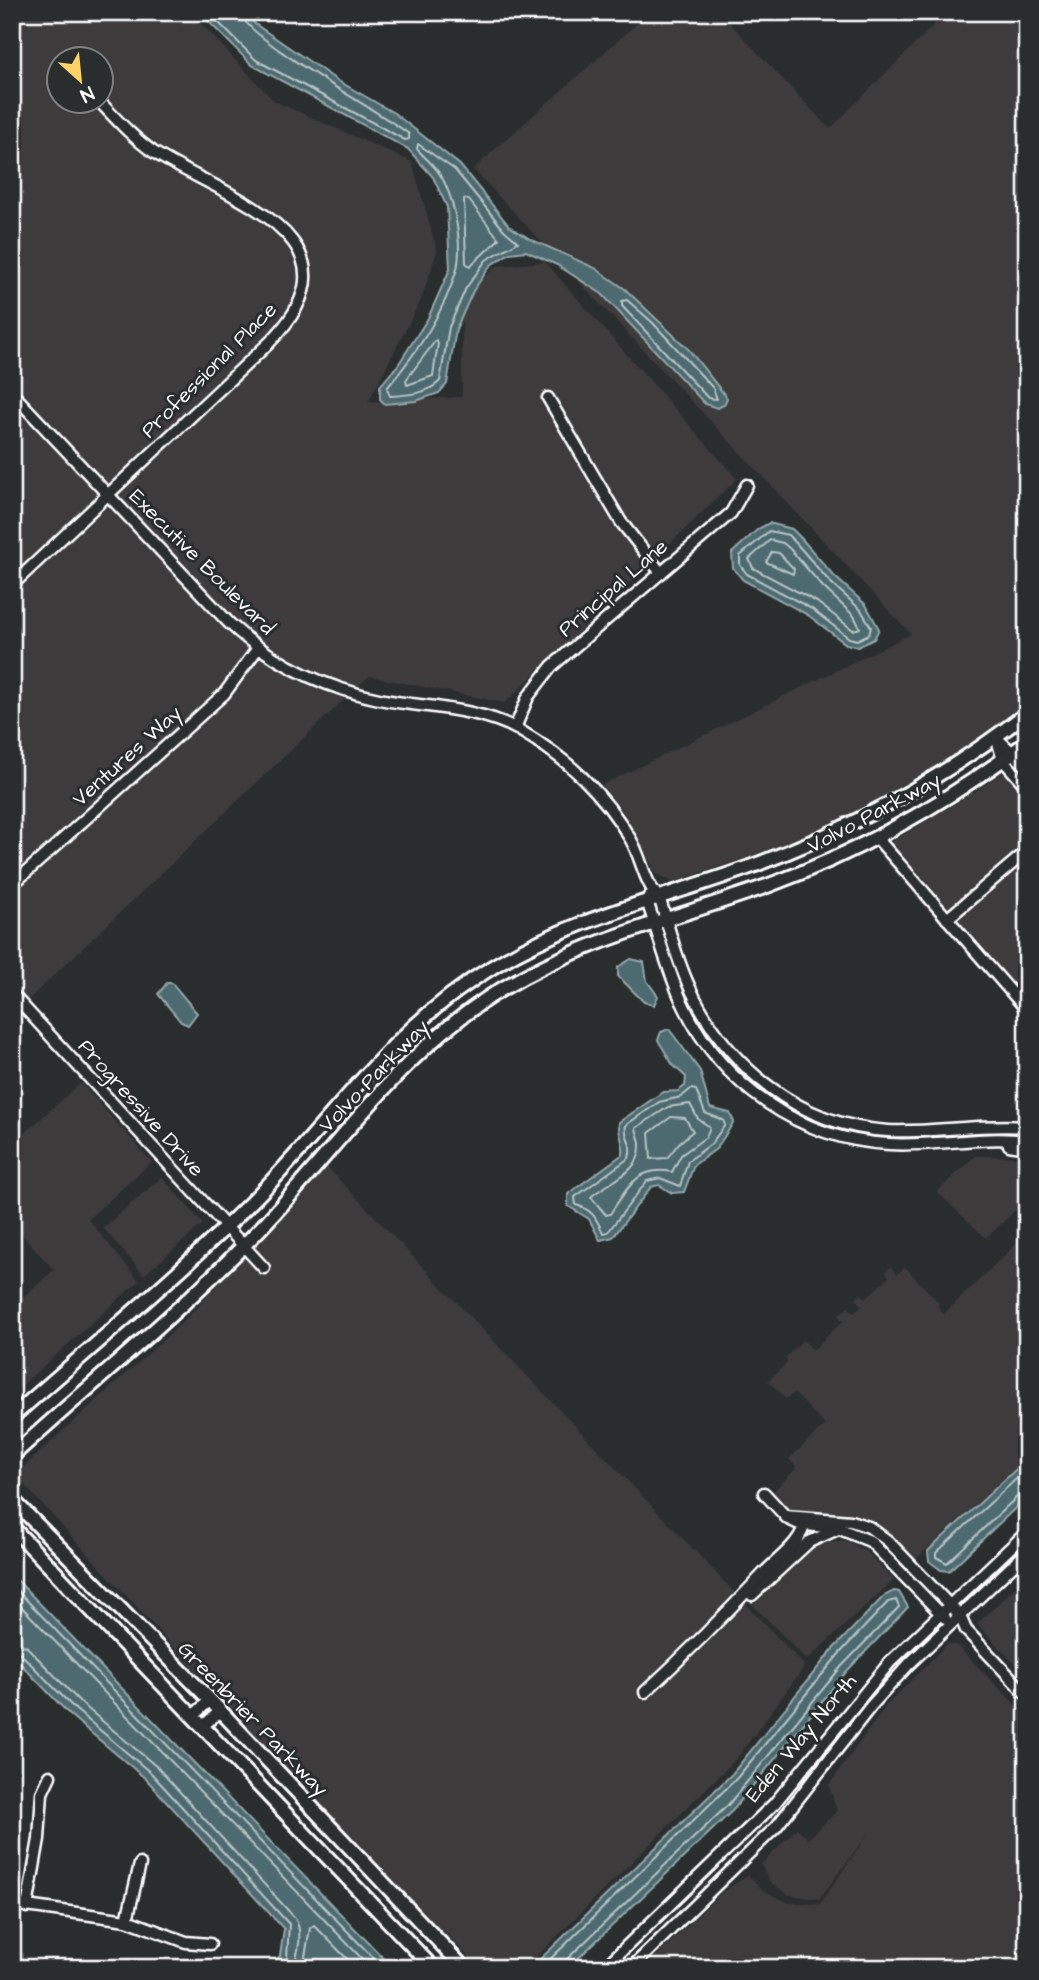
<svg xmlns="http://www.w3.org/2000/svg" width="1039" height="1980" font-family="'Architects Daughter',sans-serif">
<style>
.built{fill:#3e3b3b;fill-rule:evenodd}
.water{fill:#4d6b70;stroke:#94a6a9;stroke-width:2}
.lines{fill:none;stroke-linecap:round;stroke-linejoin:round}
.shore{stroke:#b8c4c6;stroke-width:2}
.minor-casing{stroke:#fff;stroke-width:15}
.major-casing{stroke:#fff;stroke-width:18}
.minor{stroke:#2a2d2e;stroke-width:10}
.major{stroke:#2a2d2e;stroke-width:12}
.labels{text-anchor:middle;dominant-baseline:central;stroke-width:6;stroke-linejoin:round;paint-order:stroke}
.street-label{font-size:21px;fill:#fff;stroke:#2a2d2e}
</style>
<rect width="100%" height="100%" fill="#2a2d2e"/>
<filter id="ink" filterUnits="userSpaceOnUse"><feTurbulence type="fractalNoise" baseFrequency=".0143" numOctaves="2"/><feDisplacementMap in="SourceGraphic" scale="14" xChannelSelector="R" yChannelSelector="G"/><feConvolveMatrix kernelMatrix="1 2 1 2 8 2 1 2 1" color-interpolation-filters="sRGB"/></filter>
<g filter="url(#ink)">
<!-- built -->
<g class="built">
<path d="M12 12H190L274 101 412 162 437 251 421 300 368 402 462 397V299L496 266 545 262 737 479 505 703 369 676 12 1015ZM60 60H102V102H60Z"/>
<polygon points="650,12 719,12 830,129 947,12 1027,12 1027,703 962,755 896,795 847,816 827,831 673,882 656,874 626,816 602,785 911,634 473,169"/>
<polygon points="1027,754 1027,1022 876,851 976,791"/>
<polygon points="81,1083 152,1162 88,1219 139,1281 12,1394 12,1307 54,1270 12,1223 12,1144"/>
<polygon points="975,1156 1027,1157 1027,1199 986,1238 937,1192"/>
<polygon points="327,1167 805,1666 737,1758 525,1968 480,1968 355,1844 18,1478 20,1470 183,1322"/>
<polygon points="162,1177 203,1224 144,1275 103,1228"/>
<polygon points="1027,1227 1027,1457 915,1560 877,1525 865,1520 786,1508 772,1492 797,1468 789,1459 825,1425 794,1393 786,1399 768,1381 788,1362 785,1358 803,1340 813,1350 843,1321 838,1316 848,1307 854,1313 862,1306 856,1299 861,1294 866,1298 889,1277 886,1271 891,1267 897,1274 905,1267 939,1303 937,1306 944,1314 1016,1244"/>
<polygon points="849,1541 869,1554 894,1580 807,1660 753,1605 820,1542"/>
<polygon points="1027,1576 1027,1676 977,1624"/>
<polygon points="947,1644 956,1645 1027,1716 1027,1968 644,1968 722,1892 748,1875 762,1890 789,1903 820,1904 871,1830 819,1899 789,1895 770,1882 761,1865 797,1828 808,1839 837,1811 829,1785 885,1707"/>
</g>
<!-- water -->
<g class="water">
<polygon points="199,12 245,12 255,24 335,79 394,113 460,165 509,226 530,239 595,268 625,289 689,350 727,398 724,405 717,408 705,404 602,294 557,265 526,251 510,253 491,265 473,291 456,329 447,384 439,393 416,401 385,404 380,399 380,386 398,365 428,318 450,269 447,207 433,177 408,149 252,65"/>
<polygon points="769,523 792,529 801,538 834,576 866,605 879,629 874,639 858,647 846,644 808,615 743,580 733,568 732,553 758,529"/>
<polygon points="631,959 644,962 647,981 658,996 654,1005 644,1002 618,976 618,967"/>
<polygon points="167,983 172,983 197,1013 188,1025 181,1022 158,994"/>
<path d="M669 1029 700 1071 710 1108 730 1113 734 1122 716 1149 694 1165 684 1192 672 1193 659 1185 651 1187 613 1237 600 1240 589 1219 568 1206V1194L623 1154C625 1142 617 1134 619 1122L663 1092 678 1091 685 1086 686 1077 673 1065 658 1040 661 1032Z"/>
<polygon points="1027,1459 1027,1497 949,1571 941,1570 929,1561 928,1551"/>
<polygon points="12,1575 393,1968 268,1968 280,1956 284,1929 146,1779 71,1716 12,1655"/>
<polygon points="894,1591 899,1592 908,1607 846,1672 733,1810 568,1968 531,1968 732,1774 833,1649 884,1596"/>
</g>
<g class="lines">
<!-- shore -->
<g class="shore">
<path d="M208 12 256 60 405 140 409 139V134C382 113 243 37 240 12"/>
<path d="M418 144 455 170 504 230 518 242 486 260 466 288 449 327 440 381C428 394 407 395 390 396L387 388C415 355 443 314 456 272 464 246 454 195 439 173 433 164 424 157 417 149Z"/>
<polygon points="464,199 469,200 499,239 470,266 466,263"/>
<polygon points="622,301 627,300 652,322 713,388 717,399 708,398 622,306"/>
<polygon points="436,340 438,343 433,376 407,385 406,380"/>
<polygon points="769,531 788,535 796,543 829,581 861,610 871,627 869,634 857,640 849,638 812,609 747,574 740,565 740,556"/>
<polygon points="770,540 783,543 790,549 823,587 854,616 860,628 853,630 817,602 753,568 749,559"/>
<polygon points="772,552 779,553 794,569 793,574 766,562"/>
<path d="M691 1089 696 1090 705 1113 723 1120 725 1125 711 1144 688 1161 680 1186 660 1178 647 1181 608 1232 603 1233C596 1218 593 1210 576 1205L575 1197 629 1158C634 1143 623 1136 626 1125L659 1102 681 1097Z"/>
<path d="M690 1104 698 1119 710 1127 706 1137 681 1155 672 1172C637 1165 628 1188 610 1214L606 1215 591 1197C608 1181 641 1174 640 1145 640 1139 637 1134 636 1128L668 1107Z"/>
<polygon points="671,1117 685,1118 693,1131 679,1143 667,1158 651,1159 649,1133"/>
<polyline points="1027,1469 936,1553 936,1557 947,1563 1019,1495 1027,1493"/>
<polyline points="12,1585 383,1968"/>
<polyline points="12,1597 371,1968"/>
<path d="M12 1642 26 1646 82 1704 157 1767 295 1918C303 1931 299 1956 291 1968"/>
<polyline points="12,1651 20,1653 76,1710 151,1773 289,1924 287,1958 278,1968"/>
<polyline points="303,1968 310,1928 314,1925 356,1968"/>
<polyline points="541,1968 737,1778 839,1654 888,1602 896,1600 899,1607 841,1667 728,1805 566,1960 563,1968"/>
</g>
<!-- minor casing -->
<g class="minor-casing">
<g id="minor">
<polyline points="75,56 75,60"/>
<path d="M12 393 229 623C272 663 321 687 379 699 425 708 477 707 519 730 567 758 603 792 631 840 642 859 644 883 659 897 669 927 676 959 690 988 726 1066 800 1126 888 1131 934 1133 981 1123 1027 1127"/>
<polyline points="548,398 621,522 661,573"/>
<path d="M12 585 269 343C374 238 224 197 155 153 134 139 117 120 100 102"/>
<polyline points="515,728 528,697 552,666 731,513 747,485"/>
<polyline points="996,736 1003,760 1027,787"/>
<polyline points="997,738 1027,767"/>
<polyline points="876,837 1027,1010"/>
<polyline points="12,885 224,694 258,648"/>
<path d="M649 896 647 901C659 936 668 973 684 1006 721 1085 801 1140 889 1144 935 1147 981 1135 1027 1141"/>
<polyline points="947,919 1027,851"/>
<polyline points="12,994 264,1268"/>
<polyline points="1009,1145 1027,1148"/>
<polyline points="764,1493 788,1519 799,1524 840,1529 870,1541 945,1618"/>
<polyline points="785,1516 851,1521 869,1527 888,1541 960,1616 966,1630 1027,1695"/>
<polyline points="752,1595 809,1542 836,1530"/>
<path d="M645 1692C686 1654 725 1615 763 1574 779 1557 801 1544 806 1520"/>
<polyline points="194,1715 210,1700"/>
<polyline points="203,1726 220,1711"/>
<polyline points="12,1904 127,1920 186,1942 210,1944"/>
<polyline points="27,1907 39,1839 42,1793 50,1776"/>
<polyline points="127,1920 140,1864"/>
<polyline points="604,1968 774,1804 890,1662 1027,1532"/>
<polyline points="631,1968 776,1827 871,1706 909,1664 1027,1552"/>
</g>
</g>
<!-- major casing -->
<g class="major-casing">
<g id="major">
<path d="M12 1417C98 1341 189 1267 269 1184 346 1103 395 1026 494 966 572 918 662 899 747 868 848 831 942 779 1027 713"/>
<path d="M12 1456C93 1382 180 1312 256 1233 336 1150 401 1050 502 989 584 939 677 918 767 886 860 852 947 802 1027 742"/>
<polyline points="12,1499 210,1700 464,1968"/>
<polyline points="12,1527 433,1968"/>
</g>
</g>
<!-- minor -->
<use href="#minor" class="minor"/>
<!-- major -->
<use href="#major" class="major"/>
</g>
</g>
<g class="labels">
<!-- street labels -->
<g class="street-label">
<text transform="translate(209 370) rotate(-45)">Professional Place</text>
<text transform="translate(202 562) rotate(45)">Executive Boulevard</text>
<text transform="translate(613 588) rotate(-41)">Principal Lane</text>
<text transform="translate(127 756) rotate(-42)">Ventures Way</text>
<text transform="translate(874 813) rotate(-28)">Volvo Parkway</text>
<text transform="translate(374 1076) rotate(-46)">Volvo Parkway</text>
<text transform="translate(141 1108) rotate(48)">Progressive Drive</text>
<text transform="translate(253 1719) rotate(46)">Greenbrier Parkway</text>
<text transform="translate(801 1738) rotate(-50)">Eden Way North</text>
</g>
</g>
<!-- margin -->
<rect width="1039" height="1980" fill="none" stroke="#2a2d2e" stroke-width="42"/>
<rect x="21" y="21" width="997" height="1938" fill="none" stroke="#fff" stroke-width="2.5" filter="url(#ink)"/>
<!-- north arrow -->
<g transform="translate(80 80) rotate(153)"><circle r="33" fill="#2a2d2e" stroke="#7f8182" stroke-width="2"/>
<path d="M0-5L12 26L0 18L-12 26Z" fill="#ffd166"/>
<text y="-10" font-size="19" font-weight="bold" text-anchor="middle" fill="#ffffff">N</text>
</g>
</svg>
